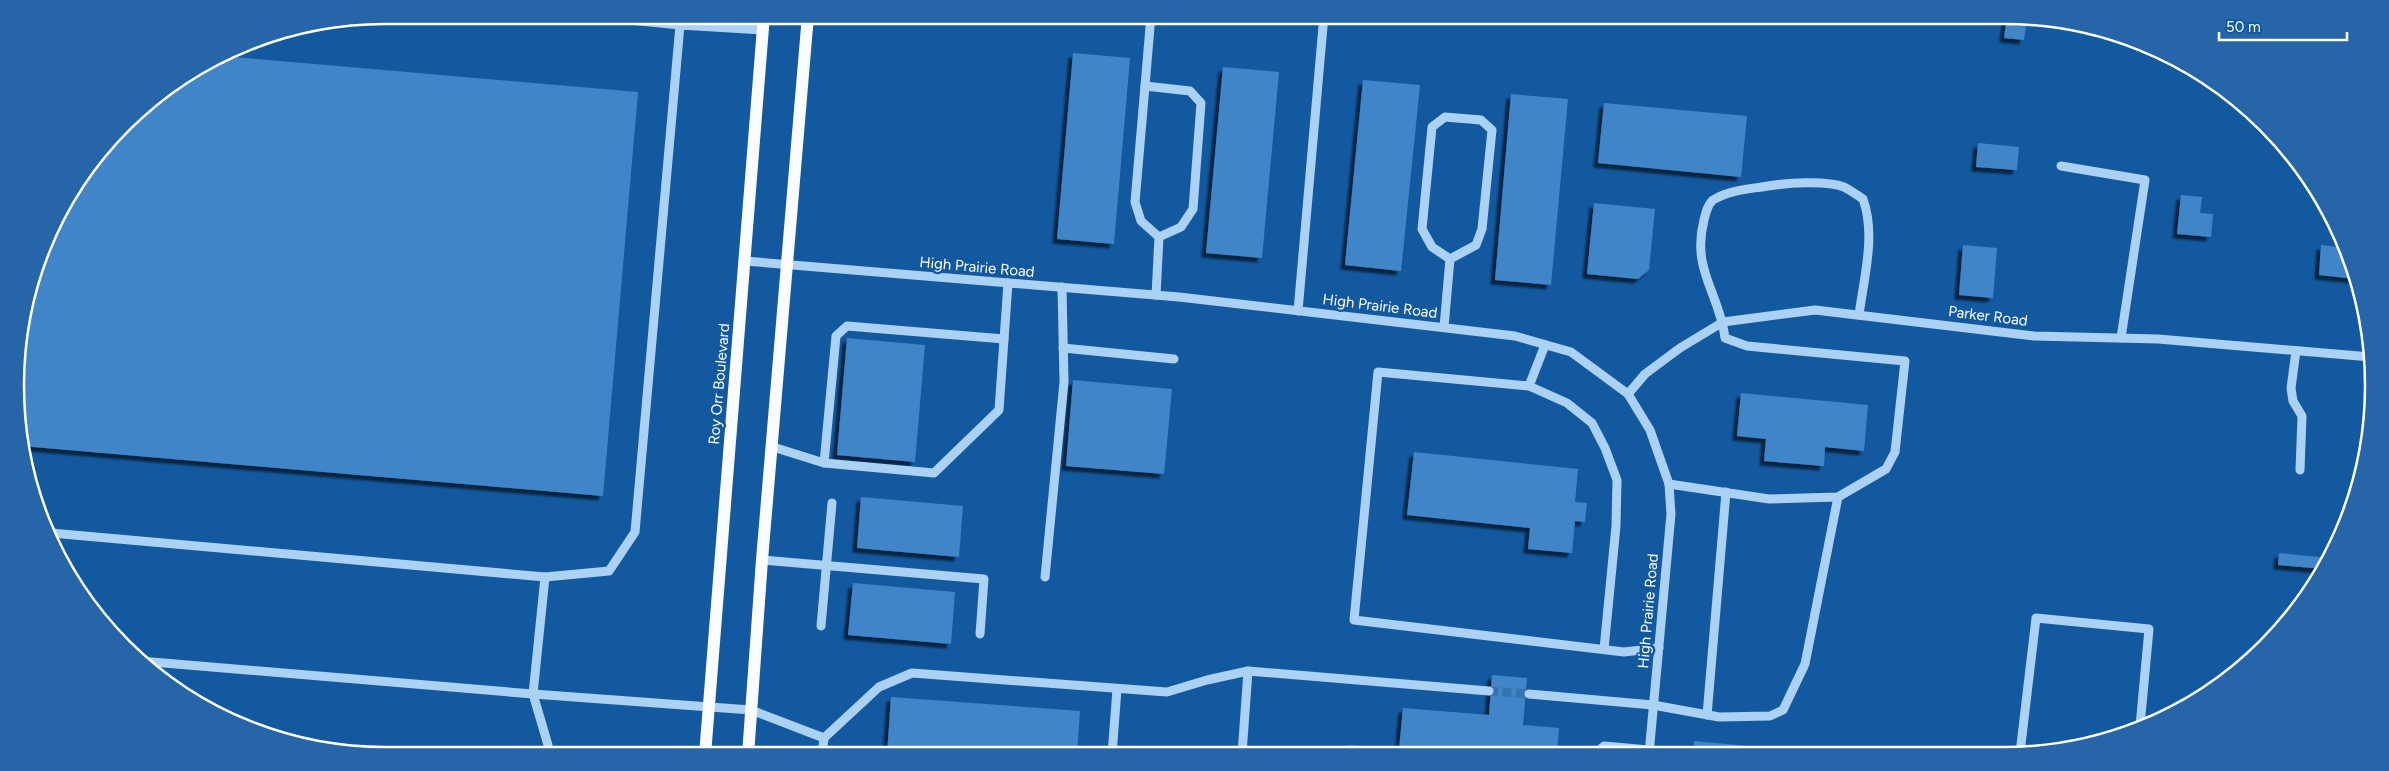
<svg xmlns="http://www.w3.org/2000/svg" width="2389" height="771" font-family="Figtree,sans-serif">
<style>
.building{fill:#4085c8;filter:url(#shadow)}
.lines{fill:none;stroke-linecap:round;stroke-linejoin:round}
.minor-tunnel{stroke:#3672ae;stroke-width:9;stroke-dasharray:9 4.5;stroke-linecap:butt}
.minor{stroke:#abd1f4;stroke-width:9}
.major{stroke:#f9fbff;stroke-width:12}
.labels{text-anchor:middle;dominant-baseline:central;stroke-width:5;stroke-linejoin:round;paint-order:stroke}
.street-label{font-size:15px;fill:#fff;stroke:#1359a0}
.rim{fill:none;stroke:#fff;stroke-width:2.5}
</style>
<defs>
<filter id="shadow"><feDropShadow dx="-4.5" dy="4.5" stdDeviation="1" flood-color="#0009"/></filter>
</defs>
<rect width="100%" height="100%" fill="#1359a0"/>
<!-- building -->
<g class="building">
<polygon points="2007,15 2027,17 2024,40 2004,38"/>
<polygon points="1073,53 1130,58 1114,244 1057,239"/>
<polygon points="223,56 638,92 603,496 22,446 16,410 18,337 53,221 91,160 141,107"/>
<polygon points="1223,67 1279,72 1262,258 1206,253"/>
<polygon points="1363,80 1420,85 1401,271 1345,265"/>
<polygon points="1511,94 1568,99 1551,285 1495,280"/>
<polygon points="1604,103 1747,116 1741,177 1598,163"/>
<polygon points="1978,143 2019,147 2017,170 1976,167"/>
<polygon points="2181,195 2202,197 2200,213 2213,214 2211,237 2177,234"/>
<polygon points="1594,203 1655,209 1649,270 1638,279 1587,274"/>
<polygon points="1963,245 1997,248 1993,298 1959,295"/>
<polygon points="2321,245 2347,248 2356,279 2319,275"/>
<polygon points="847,338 925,345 915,462 837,455"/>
<polygon points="1073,380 1172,389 1164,474 1066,466"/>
<polygon points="1741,393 1868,405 1864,451 1825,447 1824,466 1764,461 1766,439 1737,436"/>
<polygon points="1414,452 1578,469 1575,502 1587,503 1585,522 1575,521 1572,553 1528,549 1530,528 1407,515"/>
<polygon points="861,497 963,506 959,557 857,548"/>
<polygon points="2279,553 2329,558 2325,569 2278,565"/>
<polygon points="853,583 955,592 951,644 848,635"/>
<polygon points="1492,675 1527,678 1523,725 1559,728 1557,754 1347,754 1348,745 1399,750 1403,708 1489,715"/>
<polygon points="891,697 1080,711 1077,755 887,755"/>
<polygon points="1694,741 1758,747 1757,753 1693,753"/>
</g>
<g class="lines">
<!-- minor-tunnel -->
<polyline class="minor-tunnel" points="1489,691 1529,694"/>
<!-- minor -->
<g class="minor">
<polyline points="580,15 680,25"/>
<polyline points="1534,15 1564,18"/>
<polyline points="1145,86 1151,15"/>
<polyline points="2061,166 2145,180 2121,338"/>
<polyline points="745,261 1179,297 1515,336 1571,352 1628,394 1650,430 1669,484 1671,514 1649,754"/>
<polyline points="1156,295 1159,237 1181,227 1193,209 1201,103 1190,91 1145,86 1135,202 1141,221 1159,237"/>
<polyline points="1298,311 1324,15"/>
<polyline points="1444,327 1450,259 1476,245 1482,229 1492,130 1481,120 1445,117 1432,127 1422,229 1432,247 1450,259"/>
<polyline points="1063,348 1174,359"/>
<polyline points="2296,351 2291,388 2293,401 2302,416 2300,470"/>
<polyline points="1529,386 1545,345"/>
<polyline points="1628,394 1645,374 1680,348 1723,322 1815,310 2034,336 2158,339 2371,357"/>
<polyline points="773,447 824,463 934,473 999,410 1008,283"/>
<polyline points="824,463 836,336 847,326 1004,339"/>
<path d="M1669 484 1769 499 1838 497 1886 469 1895 452 1905 361 1747 346 1725 338C1720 294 1691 270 1704 220 1706 213 1707 205 1713 200 1729 190 1750 189 1768 186 1787 183 1826 180 1844 187 1850 190 1857 195 1863 199 1876 235 1864 277 1859 315"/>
<polyline points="51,533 545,577"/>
<polyline points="762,560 984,579 980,634"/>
<polyline points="1045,577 1064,382 1062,287"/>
<polyline points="821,626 832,503"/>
<polyline points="1604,649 1616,526 1617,480 1605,448 1592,423 1567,403 1529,386 1378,372 1354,620 1624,652 1659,648"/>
<polyline points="140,661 533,694 545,577 609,571 635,532 680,25 763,30"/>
<polyline points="1529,694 1653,705 1719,717 1770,716 1783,710 1805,664 1838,497"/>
<polyline points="1707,715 1726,492"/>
<polyline points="824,738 879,687 912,673 1167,692 1207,680 1248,671 1489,691"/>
<polyline points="2020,753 2036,618 2149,629 2140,726"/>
<polyline points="1242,754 1248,671"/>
<polyline points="1595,754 1604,746 1649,750"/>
<polyline points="1112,755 1117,689"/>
<polyline points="547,756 548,745 533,694 751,710 824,738 822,755"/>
</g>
<!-- major -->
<g class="major">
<polyline points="705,755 764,15"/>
<polyline points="748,755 762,560 808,15"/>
</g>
</g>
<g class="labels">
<!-- street labels -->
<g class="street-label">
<text transform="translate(977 267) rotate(5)">High Prairie Road</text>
<text transform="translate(1380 306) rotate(7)">High Prairie Road</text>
<text transform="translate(1988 316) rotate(7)">Parker Road</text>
<text transform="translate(719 384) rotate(-85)">Roy Orr Boulevard</text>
<text transform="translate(1648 611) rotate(-85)">High Prairie Road</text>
</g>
</g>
<!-- crop -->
<path d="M0 0H2389V771H0ZM385 24H2004A361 361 0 0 1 2365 385V386A361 361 0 0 1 2004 747H385A361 361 0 0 1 24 386V385A361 361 0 0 1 385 24Z" fill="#2666a8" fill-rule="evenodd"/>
<path class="rim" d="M385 24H2004A361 361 0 0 1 2365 385V386A361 361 0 0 1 2004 747H385A361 361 0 0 1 24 386V385A361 361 0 0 1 385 24Z"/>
<!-- scale -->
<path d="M2219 32v8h128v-8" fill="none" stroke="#ffffff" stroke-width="2.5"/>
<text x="2226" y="32" font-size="15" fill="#ffffff" stroke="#1359a0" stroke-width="4" paint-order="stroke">50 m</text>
</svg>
